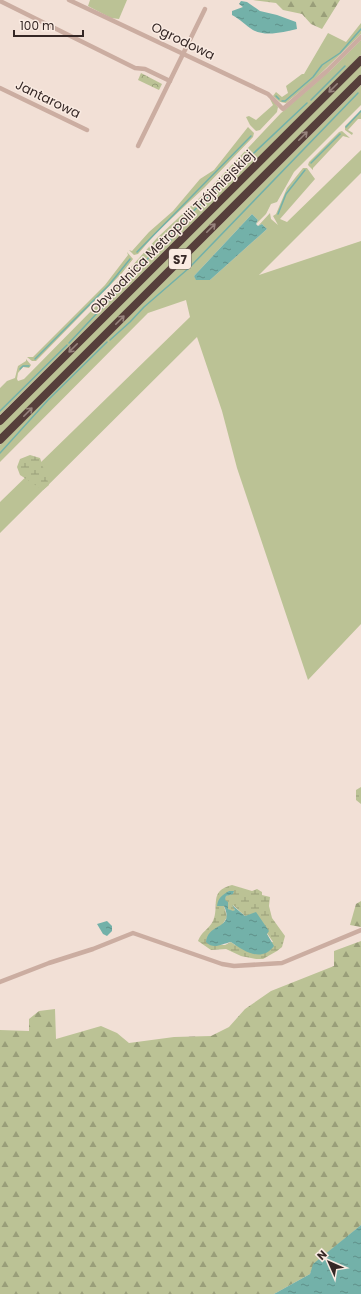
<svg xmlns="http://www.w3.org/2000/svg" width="361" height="1294" font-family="Poppins,sans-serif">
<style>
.green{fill:#bbc295}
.forest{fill:url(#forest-firs)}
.wetland{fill:url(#wetland-marsh);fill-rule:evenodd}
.park{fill:url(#park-crowns)}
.water{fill:url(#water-ripples)}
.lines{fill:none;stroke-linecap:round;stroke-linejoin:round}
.stream{stroke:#73b1a9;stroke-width:1.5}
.street{stroke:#cbada1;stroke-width:4.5}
.highway{stroke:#563f3b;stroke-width:8}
.oneway{stroke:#98847e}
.labels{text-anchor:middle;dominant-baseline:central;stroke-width:3;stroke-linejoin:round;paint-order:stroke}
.shield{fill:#faebe2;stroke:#70625e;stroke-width:1}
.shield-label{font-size:12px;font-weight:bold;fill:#352725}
.street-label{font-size:13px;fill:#352725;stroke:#faebe2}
</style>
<defs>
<pattern id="forest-firs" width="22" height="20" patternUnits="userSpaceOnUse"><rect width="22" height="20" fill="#bbc295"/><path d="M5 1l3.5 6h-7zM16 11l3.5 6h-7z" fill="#999e79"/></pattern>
<pattern id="wetland-marsh" width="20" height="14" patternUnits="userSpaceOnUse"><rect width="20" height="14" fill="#bbc295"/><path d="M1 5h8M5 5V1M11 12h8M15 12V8" fill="none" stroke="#999e79"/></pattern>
<pattern id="park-crowns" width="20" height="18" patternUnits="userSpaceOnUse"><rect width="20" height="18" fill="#bbc295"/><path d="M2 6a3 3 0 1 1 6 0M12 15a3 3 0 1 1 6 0" fill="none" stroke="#999e79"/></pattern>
<pattern id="water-ripples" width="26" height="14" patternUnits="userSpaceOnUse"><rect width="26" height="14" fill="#73b1a9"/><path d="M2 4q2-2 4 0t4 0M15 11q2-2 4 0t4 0" fill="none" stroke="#5f9089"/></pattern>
</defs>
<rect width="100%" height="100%" fill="#f2e0d6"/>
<!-- green -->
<g class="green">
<polygon points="90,0 127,0 119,19 111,18 88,6"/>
<polygon points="361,23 361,34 314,80 286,103 280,102 273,96 276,92 282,97 288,93 286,86 302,74 304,74 328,33 346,42"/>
<polygon points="361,40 361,55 0,415 0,388 7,381 15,378 18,366 26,361 26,359 31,365 29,368 23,367 18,373 17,379 18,381 24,379 99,303 157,238 211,187 281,113 331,70"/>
<polygon points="361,65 361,75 0,436 0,425"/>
<polygon points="361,85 361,105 294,172 277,202 271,204 266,214 256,224 258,220 252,214 194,276 197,280 210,280 267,229 262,224 258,226 270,213 271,219 278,225 273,216 276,214 287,188 303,168 307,168 315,179 280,219 287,222 361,150 361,173 259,275 361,241 361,624 308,680 237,468 222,411 197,337 0,533 0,502 190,317 186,300 148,313 0,462 0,445"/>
<polygon points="271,98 278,107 277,112 260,130 256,131 250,125 246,117 249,116 256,120 273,105 270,99"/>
<polygon points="361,110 361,119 358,119 348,130 353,133 352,135 345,130 345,126"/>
<polygon points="248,127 254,133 253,137 205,187 156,233 138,254 134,255 129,250 132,251 149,232 173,211 200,179 214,170"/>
<polygon points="342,131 350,138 343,136 313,168 313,170 308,165 309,162 339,132"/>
<polygon points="127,252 133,259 122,273 36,361 32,361 27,357 33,357 105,285 128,255"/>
</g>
<!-- forest -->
<g class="forest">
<polygon points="253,0 340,0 322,29 311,24 302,14 283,10 276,3"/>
<polygon points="361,901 361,927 350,925 356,904"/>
<polygon points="361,941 361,1225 314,1264 310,1274 274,1294 0,1294 0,1030 29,1031 29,1019 39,1011 55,1009 56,1039 101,1026 117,1033 129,1043 174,1037 211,1036 229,1027 245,1009 271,991 334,966 334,951"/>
</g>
<!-- wetland -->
<g class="wetland">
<polygon points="30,455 40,458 49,485 43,490 20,475 17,467 20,459"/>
<polygon points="361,787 361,804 356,800 356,790"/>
<path d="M232 885 252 891 257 889 262 892V895L270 897 269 906 272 918 285 936 282 947 277 951 263 959H256L241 956 226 949 211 950 198 941C201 932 209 929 213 921 220 906 208 891 232 885ZM229 891 234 892 226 896 225 900 228 909 233 912 235 910 233 905 245 916 254 914 273 942 235 945 231 942 225 945H210L227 917 224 906H218Z"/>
</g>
<!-- park -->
<polygon class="park" points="141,73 162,84 159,90 138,80"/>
<!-- water -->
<g class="water">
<path d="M241 1 247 2 260 11 277 15 296 22 297 29C283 32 263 38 250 28 243 23 241 20 232 15V11L243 7 239 4Z"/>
<polygon points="252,214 258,220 256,224 258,226 262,224 267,229 210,280 196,280 194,276"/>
<path d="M229 891H234L233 894 226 896 225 900 228 902V909L233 911 235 910 232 905 245 916 256 912 269 931 267 934 274 946C261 963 244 951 231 942 221 944 214 950 206 942 208 922 235 930 224 906H217C218 898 222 895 229 891Z"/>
<polygon points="107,921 112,926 112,931 107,936 103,934 97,924"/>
<polygon points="361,1225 361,1294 274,1294 310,1274 313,1264"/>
</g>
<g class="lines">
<!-- stream -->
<g class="stream">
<polyline points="276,96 279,99"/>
<polyline points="311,100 345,66"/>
<polyline points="282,101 285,101 313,77 322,65 340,53 361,29"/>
<polyline points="346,127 361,111"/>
<polyline points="311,163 340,134"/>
<polyline points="222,183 307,103"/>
<polyline points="278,214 286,194 305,170"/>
<polyline points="167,237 171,240"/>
<polyline points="137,252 251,136"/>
<polyline points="185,264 189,268"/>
<polyline points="135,273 166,238 220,185"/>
<polyline points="110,340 130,322 144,307 189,268 358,93"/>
<polyline points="69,343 133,275"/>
<polyline points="35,359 109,285 130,259"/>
<polyline points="20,369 23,366 29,366"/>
<polyline points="0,411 67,345"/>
<polyline points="0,453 48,400 107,342"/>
</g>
<!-- street -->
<g class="street">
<polyline points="69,0 268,94 283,109 327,71 361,37"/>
<polyline points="0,1 135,68 145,69 170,81"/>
<polyline points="0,88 87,130"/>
<polyline points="138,146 205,9"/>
<polyline points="0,982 49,963 93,949 133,933 222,964 234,966 282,963 361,930"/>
</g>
<!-- highway -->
<g class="highway">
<polyline points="0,421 361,60"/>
<polyline points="0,440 361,79"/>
</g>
</g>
<!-- one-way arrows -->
<defs><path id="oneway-shaft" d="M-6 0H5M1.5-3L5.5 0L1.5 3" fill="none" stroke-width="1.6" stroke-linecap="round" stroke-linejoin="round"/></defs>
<g class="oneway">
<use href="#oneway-shaft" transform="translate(333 88) rotate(135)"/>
<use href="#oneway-shaft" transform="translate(303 136) rotate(-45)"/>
<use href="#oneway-shaft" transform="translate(211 228) rotate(-45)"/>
<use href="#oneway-shaft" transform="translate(120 320) rotate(-45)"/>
<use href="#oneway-shaft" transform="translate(73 348) rotate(135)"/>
<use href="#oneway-shaft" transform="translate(28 412) rotate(-45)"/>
</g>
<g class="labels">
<!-- shield labels -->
<rect class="shield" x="169" y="249" width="22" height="20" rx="3"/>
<g class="shield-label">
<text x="180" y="259">S7</text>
</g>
<!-- street labels -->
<g class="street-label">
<text transform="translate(183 41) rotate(26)">Ogrodowa</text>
<text transform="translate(48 99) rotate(26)">Jantarowa</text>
<text transform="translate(172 232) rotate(-45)">Obwodnica Metropolii Trójmiejskiej</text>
</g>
</g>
<!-- north arrow -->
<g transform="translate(329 1262) rotate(315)" stroke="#faebe2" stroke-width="3" paint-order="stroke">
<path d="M0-3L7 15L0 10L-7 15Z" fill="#352725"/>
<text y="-6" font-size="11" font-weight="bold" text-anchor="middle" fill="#352725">N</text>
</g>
<!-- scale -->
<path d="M14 30v6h69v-6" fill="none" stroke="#352725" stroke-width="2"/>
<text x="20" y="30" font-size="12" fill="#352725" stroke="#faebe2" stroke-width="3" paint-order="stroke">100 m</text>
</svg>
